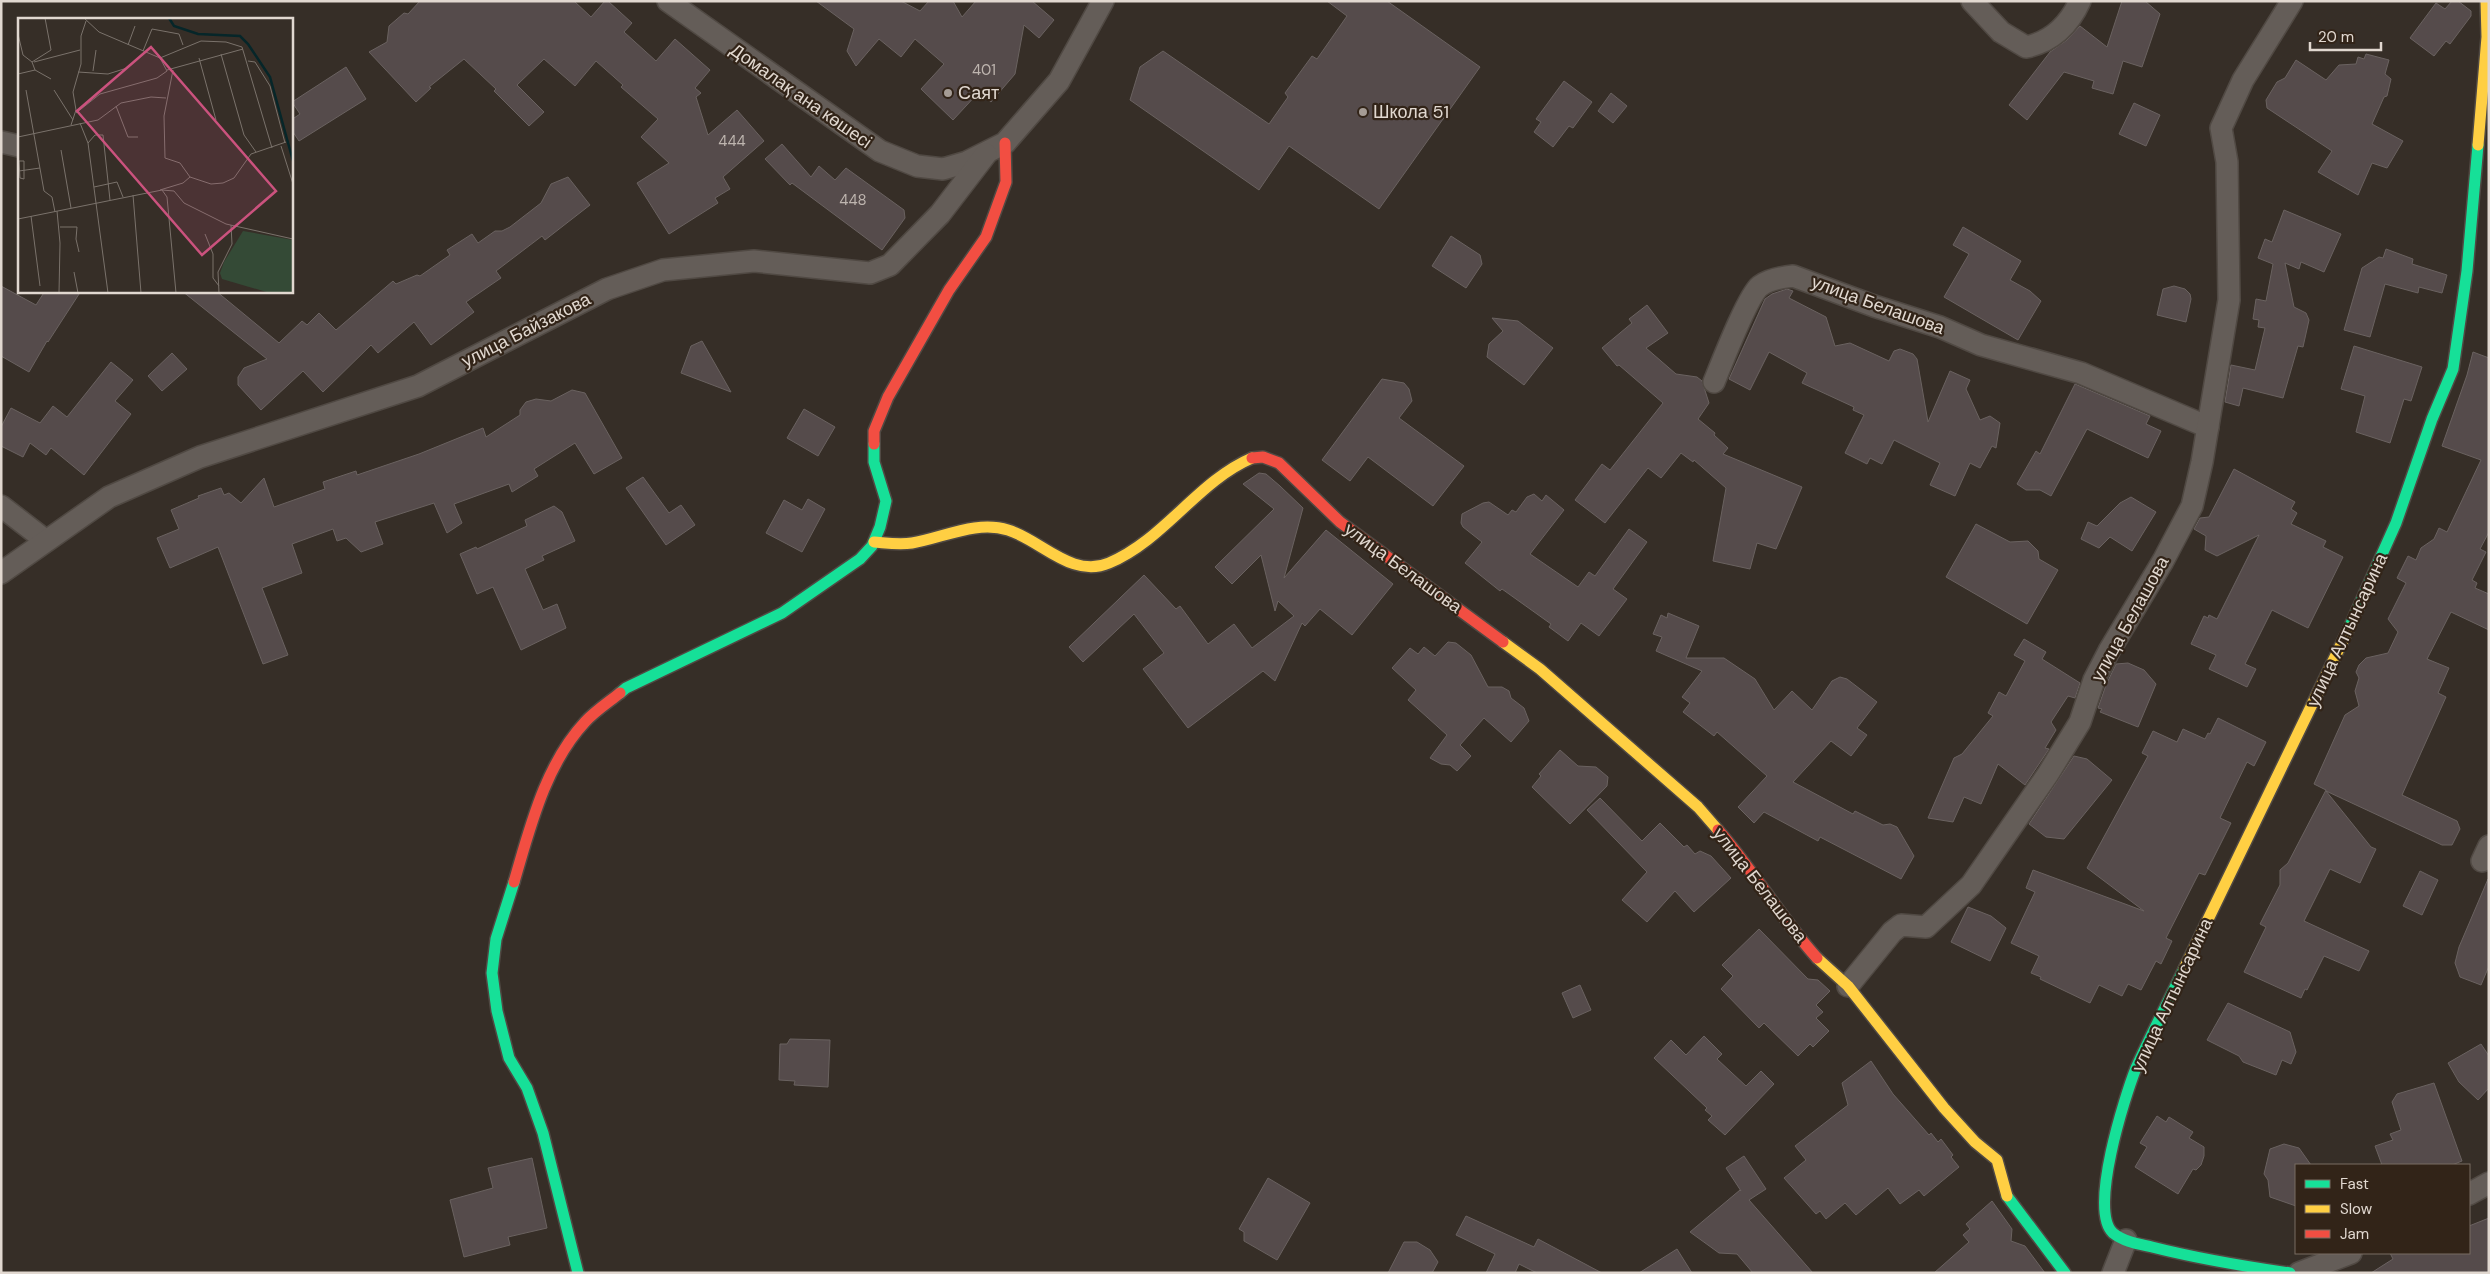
<svg xmlns="http://www.w3.org/2000/svg" width="2490" height="1274" font-family="'DM Sans',sans-serif">
<style>
.building{fill:#554b4b;stroke:#6a6260}
.lines{fill:none;stroke-linecap:round;stroke-linejoin:round}
.street-casing{stroke:#504943;stroke-width:24}
.fast-casing{stroke:#504943;stroke-width:14}
.slow-casing{stroke:#504943;stroke-width:14}
.jam-casing{stroke:#504943;stroke-width:14}
.street{stroke:#645d58;stroke-width:21}
.fast{stroke:#16e098;stroke-width:11}
.slow{stroke:#ffcf43;stroke-width:11}
.jam{stroke:#f24e42;stroke-width:11}
.poi-dot{fill:#a59c95;stroke:#322418;stroke-width:2}
.labels{text-anchor:middle;dominant-baseline:central;stroke-width:4.5;stroke-linejoin:round;paint-order:stroke}
.number-label{font-size:15px;fill:#beb5af}
.poi-label{font-size:18px;fill:#e1d8d0;stroke:#322418;text-anchor:start}
.street-label{font-size:18px;fill:#e1d8d0;stroke:#322418}
.inset-river{fill:none;stroke:#062629;stroke-width:2.5}
.inset-road{fill:none;stroke:#7a726b;stroke-width:1}
.view{fill:#cb527e;fill-opacity:0.15;stroke:#cb527e;stroke-width:2.5}
.inset-edge{fill:none;stroke:#e1d8d0;stroke-width:2.5}
</style>
<rect width="100%" height="100%" fill="#362e27"/>
<!-- building -->
<g class="building">
<polygon points="420,1 574,1 591,17 605,1 608,1 632,23 624,32 656,61 675,39 710,70 695,88 701,93 696,97 708,135 737,110 764,141 723,177 730,189 715,198 718,203 669,234 637,183 669,163 641,137 658,119 621,87 623,85 596,61 575,86 544,59 517,85 544,112 529,126 494,91 496,89 464,59 429,87 431,88 416,102 369,52 387,42 389,26 404,13 408,14"/>
<polygon points="816,1 901,1 920,11 929,1 953,1 962,17 976,1 1032,1 1054,20 1039,38 1024,25 1015,74 991,102 979,92 953,120 921,89 944,64 915,39 901,57 879,39 856,66 847,51 854,29"/>
<polygon points="1327,1 1387,1 1480,67 1379,209 1289,146 1259,190 1130,100 1140,67 1163,51 1269,124 1288,97 1285,93 1312,56 1317,59 1347,16"/>
<polygon points="2122,1 2145,1 2160,14 2142,67 2123,61 2113,94 2092,88 2094,81 2064,72 2027,120 2009,105 2050,52 2067,40 2080,26 2107,47"/>
<polygon points="2452,1 2458,1 2471,11 2471,16 2450,44 2446,41 2434,56 2410,38 2436,3 2445,9"/>
<polygon points="2366,54 2389,60 2385,74 2391,79 2387,96 2384,97 2372,124 2403,141 2387,168 2372,163 2358,195 2318,172 2332,151 2267,108 2266,100 2277,82 2285,78 2296,60 2326,80 2339,65 2356,64 2358,57 2364,59"/>
<polygon points="346,67 366,99 299,141 291,129 291,120 300,114 292,102"/>
<polygon points="1564,81 1592,102 1573,128 1569,126 1553,147 1534,132 1541,122 1536,119"/>
<polygon points="1611,93 1627,106 1613,123 1598,111"/>
<polygon points="2134,103 2160,115 2146,146 2119,134"/>
<polygon points="782,144 811,177 819,166 835,180 846,168 904,210 905,218 882,250 792,183 790,185 765,159"/>
<polygon points="568,177 590,205 545,240 542,236 496,271 501,278 466,302 474,312 431,345 414,322 378,353 371,345 323,392 303,371 261,410 238,385 238,377 244,368 267,359 182,291 216,291 279,343 302,321 307,325 319,313 336,330 393,281 396,284 417,275 420,276 450,255 447,250 472,234 478,243 495,231 502,231 510,227 541,203 551,184"/>
<polygon points="2284,210 2341,234 2324,272 2301,262 2299,269 2285,263 2294,307 2306,313 2309,320 2303,347 2298,346 2283,398 2243,388 2239,406 2225,402 2231,365 2255,370 2265,328 2258,327 2259,320 2253,319 2256,299 2266,301 2273,264 2258,258 2265,239 2272,242"/>
<polygon points="1963,227 2021,261 2010,280 2030,291 2041,301 2018,340 1944,297 1969,254 1953,245"/>
<polygon points="1451,236 1480,255 1482,264 1466,288 1432,266"/>
<polygon points="2386,249 2413,259 2412,264 2447,275 2442,293 2419,287 2418,293 2385,284 2370,337 2344,330 2362,268 2379,257 2383,258"/>
<polygon points="1,286 36,305 45,291 81,291 48,342 47,341 29,372 1,356"/>
<polygon points="2174,286 2185,289 2190,294 2191,299 2186,322 2157,315 2163,289"/>
<polygon points="1787,289 1793,291 1789,298 1826,317 1835,346 1850,343 1889,361 1894,351 1900,349 1913,354 1917,359 1928,422 1950,371 1970,380 1966,389 1980,420 1990,416 2000,423 1996,448 1992,446 1980,468 1970,463 1955,496 1930,485 1940,463 1894,440 1882,464 1870,458 1867,464 1845,453 1864,415 1853,410 1854,407 1802,383 1807,373 1769,352 1750,390 1729,379 1765,299 1772,294"/>
<polygon points="1647,305 1668,333 1646,348 1676,374 1697,377 1702,381 1709,403 1698,419 1715,433 1714,435 1728,448 1723,454 1802,487 1776,549 1757,543 1750,569 1713,561 1726,488 1694,460 1693,462 1681,453 1661,478 1648,468 1605,523 1575,500 1602,464 1610,470 1663,403 1619,365 1617,366 1602,348 1632,323 1629,319"/>
<polygon points="1492,318 1518,321 1553,348 1524,385 1487,357 1489,344 1503,331"/>
<polygon points="702,341 731,392 681,373 691,346"/>
<polygon points="2354,346 2422,367 2411,401 2404,399 2390,443 2356,432 2365,396 2341,389"/>
<polygon points="2473,352 2489,358 2489,532 2480,549 2486,552 2472,580 2477,583 2475,588 2489,594 2489,630 2451,612 2427,659 2449,668 2438,693 2446,697 2402,795 2457,821 2460,829 2452,845 2442,845 2326,791 2371,847 2376,849 2360,883 2330,869 2304,921 2369,951 2359,971 2324,956 2307,990 2305,989 2301,998 2244,972 2266,927 2260,924 2280,885 2280,870 2288,863 2326,790 2314,784 2345,715 2359,706 2355,691 2359,678 2356,672 2359,665 2366,658 2388,653 2398,632 2388,619 2406,583 2397,578 2408,556 2416,560 2421,548 2434,539 2439,528 2447,532 2481,460 2442,446 2467,375"/>
<polygon points="172,353 187,369 162,391 148,376"/>
<polygon points="111,362 133,380 115,401 131,414 84,475 51,448 46,455 30,443 23,457 1,446 1,427 11,408 40,423 53,406 67,417"/>
<polygon points="1382,379 1404,383 1409,389 1412,401 1399,418 1464,466 1433,506 1368,457 1350,481 1322,460"/>
<polygon points="2075,384 2150,416 2146,424 2161,431 2148,458 2087,429 2051,496 2040,490 2026,490 2017,484 2036,451 2040,454"/>
<polygon points="572,390 585,393 622,458 594,474 575,443 534,469 538,476 512,492 509,484 454,504 462,523 447,533 434,503 375,522 383,544 361,552 346,538 337,541 333,529 292,544 302,573 262,588 288,655 263,664 218,547 170,568 157,538 179,529 171,510 199,498 198,496 221,488 224,495 229,493 241,503 264,478 274,507 325,489 323,482 356,471 357,475 419,454 483,428 486,437 520,415 520,410 526,402 536,399 551,401"/>
<polygon points="804,409 835,427 818,456 787,438"/>
<polygon points="2234,469 2295,502 2291,509 2297,513 2291,524 2326,541 2323,547 2343,557 2308,628 2272,610 2245,664 2256,669 2247,687 2209,669 2216,655 2191,644 2204,616 2208,618 2209,615 2217,619 2259,535 2217,556 2205,550 2206,536 2194,529 2200,518 2209,517"/>
<polygon points="1259,473 1266,474 1280,486 1303,508 1284,578 1326,530 1393,584 1352,635 1320,609 1305,626 1302,623 1275,681 1263,671 1188,728 1143,669 1164,653 1134,614 1083,662 1069,647 1144,575 1176,609 1180,606 1208,644 1234,624 1252,648 1294,616 1278,601 1275,611 1261,555 1232,584 1215,567 1274,509 1243,484"/>
<polygon points="643,477 669,513 681,505 695,525 666,545 626,488"/>
<polygon points="1534,494 1542,501 1546,495 1564,510 1530,554 1578,587 1589,572 1595,576 1629,529 1647,542 1613,589 1627,599 1599,636 1581,623 1568,641 1549,627 1551,624 1502,589 1500,591 1465,563 1482,542 1463,527 1461,523 1462,514 1483,503 1489,502 1508,515 1512,510 1516,512 1527,497"/>
<polygon points="2131,497 2156,512 2132,551 2110,537 2099,548 2081,539 2088,522 2097,526 2120,503"/>
<polygon points="808,499 825,509 802,552 766,533 784,500 802,510"/>
<polygon points="554,506 562,512 575,541 542,556 544,560 525,569 543,610 557,604 566,628 521,650 493,587 477,594 460,554 476,547 477,549 527,526 525,520"/>
<polygon points="1976,524 2010,542 2028,541 2038,551 2039,559 2058,570 2027,624 1946,577"/>
<polygon points="1668,613 1699,626 1686,658 1724,658 1755,679 1774,710 1792,691 1812,710 1832,681 1840,677 1847,679 1877,702 1857,728 1867,735 1851,756 1831,741 1793,782 1853,814 1855,811 1883,825 1890,824 1897,827 1914,856 1901,879 1820,837 1818,841 1764,812 1754,823 1738,807 1767,776 1717,732 1714,736 1683,712 1690,703 1682,697 1702,671 1656,651 1662,637 1653,634 1661,615 1667,618"/>
<polygon points="2024,639 2046,652 2042,659 2080,683 2075,698 2068,696 2051,722 2056,730 2045,748 2049,749 2025,785 1998,764 1981,804 1964,797 1953,822 1928,818 1954,758 1962,754 1993,716 1988,713 1999,692 2006,696 2025,661 2014,655"/>
<polygon points="1448,642 1456,643 1471,655 1488,687 1502,687 1509,691 1511,698 1524,708 1529,721 1511,742 1484,718 1460,745 1471,756 1457,771 1450,765 1441,764 1430,758 1447,735 1408,700 1416,690 1392,668 1410,648 1418,654 1424,647 1435,656"/>
<polygon points="2128,663 2144,670 2156,684 2138,727 2100,712 2102,709 2098,708 2106,685 2116,664"/>
<polygon points="2218,718 2266,742 2254,766 2247,762 2220,818 2231,823 2205,875 2199,873 2166,938 2172,941 2161,964 2156,961 2141,990 2128,984 2122,996 2099,985 2090,1003 2040,979 2041,977 2031,973 2039,956 2011,943 2035,892 2026,888 2033,870 2144,911 2087,868 2148,756 2142,753 2153,731 2177,742 2183,729 2205,739 2208,733 2210,734"/>
<polygon points="1560,750 1578,766 1596,767 1608,777 1607,786 1570,824 1532,787 1541,776 1539,774"/>
<polygon points="2074,756 2087,759 2112,780 2064,839 2046,837 2029,824"/>
<polygon points="1600,798 1642,841 1660,823 1684,847 1687,845 1695,854 1700,851 1711,856 1731,878 1694,912 1675,891 1647,922 1622,900 1647,872 1587,810"/>
<polygon points="2420,871 2438,880 2422,915 2403,906"/>
<polygon points="2488,879 2489,966 2481,985 2460,977 2455,963 2459,947"/>
<polygon points="1968,907 1991,916 2006,928 1990,961 1951,942"/>
<polygon points="1759,929 1808,979 1818,980 1830,991 1816,1005 1823,1012 1816,1018 1829,1031 1813,1047 1810,1044 1798,1056 1764,1023 1759,1028 1721,989 1733,976 1722,965"/>
<polygon points="1580,985 1591,1010 1573,1018 1562,993"/>
<polygon points="2228,1003 2290,1032 2296,1052 2291,1064 2282,1060 2276,1075 2243,1062 2239,1056 2207,1040"/>
<polygon points="1704,1036 1722,1054 1717,1059 1746,1086 1761,1071 1774,1084 1725,1135 1708,1120 1712,1116 1705,1110 1707,1108 1654,1058 1671,1040 1686,1055"/>
<polygon points="790,1039 830,1040 828,1087 794,1085 795,1081 779,1080 780,1044 787,1044"/>
<polygon points="2481,1044 2489,1056 2489,1088 2478,1100 2459,1082 2448,1063"/>
<polygon points="1871,1061 1893,1094 1929,1135 1931,1133 1938,1142 1941,1139 1953,1155 1951,1157 1959,1167 1924,1196 1919,1190 1900,1204 1888,1188 1856,1215 1845,1203 1826,1219 1820,1211 1816,1214 1784,1178 1806,1160 1795,1146 1848,1105 1842,1083"/>
<polygon points="2434,1083 2462,1161 2452,1165 2382,1165 2375,1146 2393,1140 2390,1134 2401,1130 2392,1102 2397,1094"/>
<polygon points="2157,1116 2166,1122 2169,1117 2193,1132 2189,1138 2204,1147 2204,1156 2201,1165 2196,1170 2193,1169 2178,1194 2135,1167 2147,1147 2140,1143"/>
<polygon points="2284,1144 2299,1148 2311,1165 2296,1165 2296,1206 2270,1197 2268,1180 2264,1174 2270,1149"/>
<polygon points="1744,1156 1766,1189 1749,1200 1813,1273 1753,1273 1737,1254 1719,1253 1690,1232 1740,1190 1741,1191 1726,1168"/>
<polygon points="532,1158 547,1228 508,1237 510,1245 464,1257 450,1200 493,1188 488,1168"/>
<polygon points="1268,1178 1310,1203 1277,1260 1244,1241 1244,1232 1239,1229"/>
<polygon points="1992,1201 2012,1229 2011,1241 2025,1246 2045,1273 1934,1273 1969,1242 1963,1235 1970,1229 1966,1224"/>
<polygon points="1466,1216 1534,1247 1538,1239 1602,1273 1537,1273 1519,1264 1515,1273 1486,1273 1495,1254 1456,1235"/>
<polygon points="2489,1218 2489,1273 2371,1273 2393,1259 2390,1253 2469,1253 2469,1226"/>
<polygon points="1404,1242 1417,1242 1430,1250 1438,1262 1432,1273 1388,1273"/>
<polygon points="1677,1249 1692,1273 1639,1273"/>
</g>
<g class="lines">
<!-- street casing -->
<g class="street-casing">
<g id="street">
<polyline points="668,1 880,151 917,166 943,169 967,162 1005,143 1059,81 1103,1"/>
<path d="M1972 1 2001 32 2026 47C2051 42 2069 25 2080 1"/>
<polyline points="1,142 19,146"/>
<path d="M1714 382C1721 365 1748 295 1760 286 1768 280 1783 277 1793 276L1874 306 1940 327 1981 345 2081 373 2208 427"/>
<polyline points="1,506 45,540"/>
<polyline points="1,573 109,497 200,457 418,386 607,289 663,270 754,261 870,273 890,265 940,214 986,154"/>
<polyline points="2482,861 2489,846"/>
<polyline points="1848,986 1892,932 1901,925 1926,927 1971,885 2048,774 2080,722 2094,680 2109,651 2163,561 2192,506 2202,462 2229,300 2227,162 2221,128 2243,80 2292,1"/>
<polyline points="2469,1194 2489,1183"/>
<polyline points="2113,1273 2126,1240"/>
<polyline points="2299,1273 2351,1253"/>
</g>
</g>
<!-- fast casing -->
<g class="fast-casing">
<g id="fast">
<polyline points="2349,628 2396,523 2432,419 2453,369 2467,271 2478,145"/>
<polyline points="620,693 626,688 782,613 860,559 872,546 880,527 886,501 874,462 874,444"/>
<polyline points="514,882 496,939 492,973 497,1011 509,1058 527,1088 543,1133 578,1273"/>
<path d="M2184 969C2168 1002 2151 1035 2136 1068 2125 1096 2088 1211 2113 1233 2124 1242 2139 1244 2152 1247 2199 1259 2242 1266 2290 1273"/>
<polyline points="2007,1196 2065,1273"/>
</g>
</g>
<!-- slow casing -->
<g class="slow-casing">
<g id="slow">
<polyline points="2478,145 2487,37 2486,1"/>
<path d="M874 542C887 543 899 545 912 543 943 538 976 520 1008 530 1041 540 1072 579 1109 563 1164 540 1198 481 1252 458"/>
<polyline points="1503,642 1540,669 1698,807 1718,830"/>
<polyline points="1817,958 1848,986 1944,1108 1975,1142 1997,1160 2007,1196"/>
<polyline points="2184,969 2349,628"/>
</g>
</g>
<!-- jam casing -->
<g class="jam-casing">
<g id="jam">
<polyline points="874,444 874,431 888,397 949,290 986,237 1006,182 1005,143"/>
<polyline points="1252,458 1263,457 1279,463 1340,522 1503,642"/>
<path d="M1718 830C1754 871 1780 917 1817 958"/>
<path d="M514 882C530 828 545 765 585 722 595 711 609 702 620 693"/>
</g>
</g>
<!-- street -->
<use href="#street" class="street"/>
<!-- fast -->
<use href="#fast" class="fast"/>
<!-- slow -->
<use href="#slow" class="slow"/>
<!-- jam -->
<use href="#jam" class="jam"/>
</g>
<!-- markers -->
<g class="poi-dot">
<circle cx="948" cy="93" r="5"/>
<circle cx="1363" cy="112" r="5"/>
</g>
<g class="labels">
<!-- number labels -->
<g class="number-label">
<text x="984" y="70">401</text>
<text x="732" y="141">444</text>
<text x="853" y="200">448</text>
</g>
<!-- poi labels -->
<g class="poi-label">
<text x="958" y="93">Саят</text>
<text x="1373" y="112">Школа 51</text>
</g>
<!-- street labels -->
<g class="street-label">
<text transform="translate(801 96) rotate(35)">Домалақ ана көшесі</text>
<text transform="translate(1878 305) rotate(20)">улица Белашова</text>
<text transform="translate(526 330) rotate(-27)">улица Байзакова</text>
<text transform="translate(1403 568) rotate(36)">улица Белашова</text>
<text transform="translate(2130 619) rotate(-61)">улица Белашова</text>
<text transform="translate(2347 630) rotate(-65)">улица Алтынсарина</text>
<text transform="translate(1760 885) rotate(52)">улица Белашова</text>
<text transform="translate(2172 995) rotate(-65)">улица Алтынсарина</text>
</g>
</g>
<!-- overview -->
<g transform="translate(18 18)">
<rect width="275" height="275" fill="#362e27"/>
<path d="M225 213 275 222V275H252L204 261 202 255 206 244Z" fill="#344a36"/>
<path class="inset-river" d="M151 0 156 8 180 16 222 18 230 26 252 59 275 143"/>
<path class="inset-road" d="M0 16 5 37 14 44 17 52 0 56M110 27 117 8M125 33 134 11 161 16 165 27M203 36 226 117 238 134M142 40 183 23 208 24 224 29 254 130M181 40 198 102M230 43 237 44 252 68 267 125M14 44 33 32 27 0M16 44 62 32M17 52 33 61M149 52 225 31M155 52 146 98 147 140 162 145 172 159M75 53 78 32M60 54 90 56 109 50M8 72 26 173 34 179 37 194M36 72 55 102M98 88 110 119H120M58 95 82 76 139 60 149 53 142 40 81 14 66 0M62 105 70 125 90 275M53 107 58 92 55 74 63 46V18L68 3M0 119 80 102 103 85 133 79 148 80M70 125 77 117H85L92 182M263 128 275 166M43 132 53 190M1 143H6V161L2 160ZM1 153 22 150M76 169 99 164 105 179M142 172 165 165 172 159 193 166 205 165 216 160 233 136 268 124M144 172 156 173 166 185 208 206 275 221M115 177 123 275M39 193 42 225 41 275M13 198 22 268M0 201 144 172 149 179 158 275M42 209H59L58 221 61 234M187 216 195 236V260L201 268M56 254 60 275M201 275 200 254 214 226 213 207"/>
<path class="view" d="M133 29 258 173 184 237 59 93Z"/>
<rect width="275" height="275" class="inset-edge"/>
</g>
<!-- border -->
<rect width="2490" height="1274" fill="none" stroke="#e1d8d0" stroke-width="5"/>
<!-- legend -->
<rect x="2295" y="1164" width="175" height="90" fill="#322418" stroke="#786c62"/>
<rect x="2305" y="1180" width="25" height="8" fill="#16e098" stroke="#786c62"/>
<text x="2340" y="1189" font-size="15" fill="#e1d8d0">Fast</text>
<rect x="2305" y="1205" width="25" height="8" fill="#ffcf43" stroke="#786c62"/>
<text x="2340" y="1214" font-size="15" fill="#e1d8d0">Slow</text>
<rect x="2305" y="1230" width="25" height="8" fill="#f24e42" stroke="#786c62"/>
<text x="2340" y="1239" font-size="15" fill="#e1d8d0">Jam</text>
<!-- scale -->
<path d="M2310 42v8h71v-8" fill="none" stroke="#e1d8d0" stroke-width="2.5"/>
<text x="2318" y="42" font-size="15" fill="#e1d8d0" stroke="#322418" stroke-width="4" paint-order="stroke">20 m</text>
</svg>
